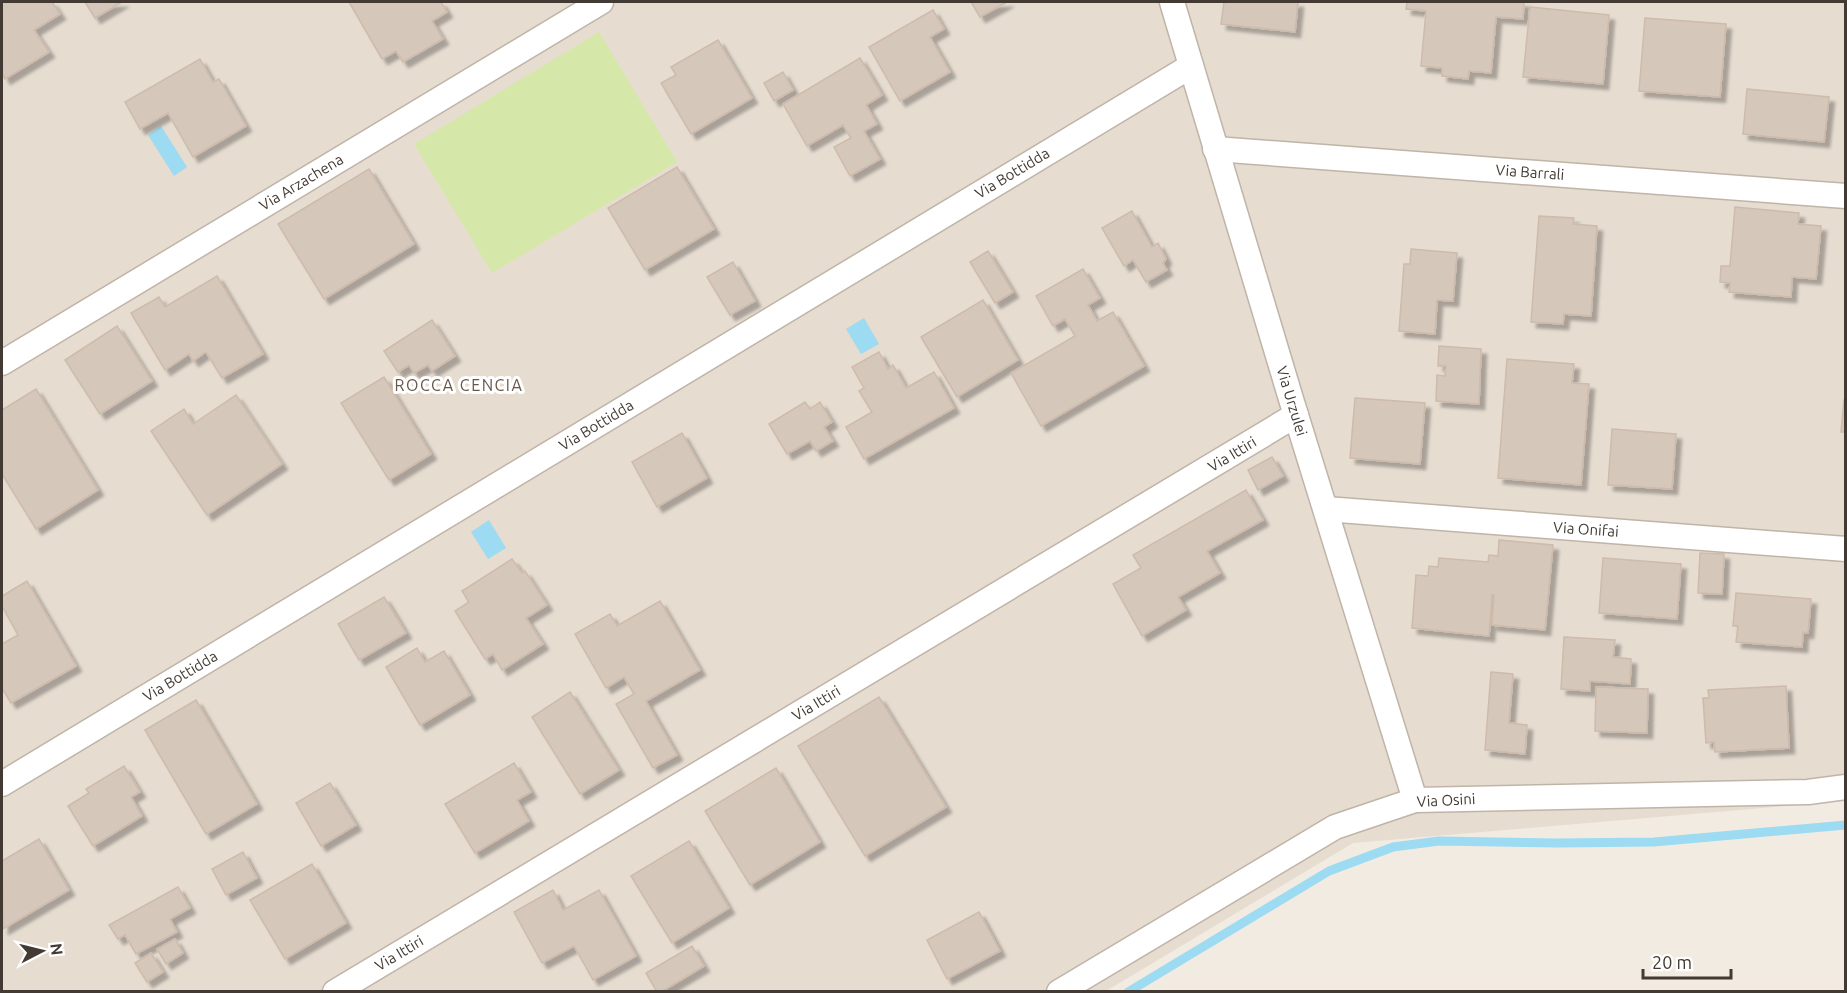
<svg xmlns="http://www.w3.org/2000/svg" width="1847" height="993" font-family="Ubuntu,sans-serif">
<style>
.residential{fill:#e6dcd0}
.green{fill:#d5e8a9}
.water{fill:#9cdbf1}
.lines{fill:none;stroke-linecap:round;stroke-linejoin:round}
.stream{stroke:#9cdbf1;stroke-width:9}
.building{fill:#d6c7bb;stroke:#cebbab;stroke-width:1.5;filter:url(#shadow)}
.street-casing{stroke:#c0b4a8;stroke-width:27}
.street{stroke:#fff;stroke-width:24}
.labels{text-anchor:middle;dominant-baseline:central;stroke-width:6;stroke-linejoin:round;paint-order:stroke}
.street-label{font-size:15px;fill:#433a33;stroke:#fff}
.neighbourhood-label{font-size:16px;letter-spacing:1.5px;fill:#66574a;stroke:#fff}
</style>
<defs>
<filter id="shadow"><feDropShadow dx="5.5" dy="5.5" stdDeviation="1.5" flood-color="#0004"/></filter>
</defs>
<rect width="100%" height="100%" fill="#f2ebe2"/>
<!-- residential -->
<polygon class="residential" points="2,2 1845,2 1845,801 1353,843 1106,991 2,992"/>
<!-- green -->
<polygon class="green" points="599,32 677,162 492,273 414,144"/>
<!-- water -->
<g class="water">
<polygon points="161,126 187,167 174,176 148,135"/>
<polygon points="864,318 879,344 861,354 846,329"/>
<polygon points="489,520 506,548 488,559 471,532"/>
</g>
<g class="lines">
<!-- stream -->
<polyline class="stream" points="1128,992 1329,871 1393,847 1439,841 1558,843 1654,842 1846,825"/>
</g>
<!-- building -->
<g class="building">
<polygon points="2,2 52,2 60,14 34,30 49,52 5,79 2,73"/>
<polygon points="85,2 122,2 95,18"/>
<polygon points="349,2 441,2 447,12 432,21 443,39 403,62 396,51 382,59"/>
<polygon points="971,2 1007,2 980,17"/>
<polygon points="1224,2 1298,2 1295,32 1221,24"/>
<polygon points="1407,2 1524,2 1523,19 1496,17 1491,73 1469,71 1468,79 1442,76 1442,68 1421,66 1426,11 1406,9"/>
<polygon points="1530,7 1609,15 1603,84 1523,77"/>
<polygon points="933,10 944,29 930,37 950,72 900,101 869,47"/>
<polygon points="1645,18 1726,24 1720,97 1639,91"/>
<polygon points="718,40 752,98 691,134 661,83 676,75 671,67"/>
<polygon points="860,58 882,95 866,105 877,124 864,131 880,159 850,176 834,147 851,138 843,125 807,146 783,104"/>
<polygon points="200,59 213,82 219,79 246,126 193,157 168,113 140,129 125,102"/>
<polygon points="783,72 793,90 774,101 764,83"/>
<polygon points="1747,89 1829,97 1824,142 1743,134"/>
<polygon points="677,167 714,229 645,270 608,208"/>
<polygon points="369,169 414,244 324,299 278,224"/>
<polygon points="1735,207 1799,213 1798,224 1821,226 1816,279 1792,277 1791,297 1729,292 1730,283 1720,282 1721,266 1730,266"/>
<polygon points="1132,211 1152,247 1158,243 1166,259 1163,263 1167,270 1146,282 1133,260 1124,266 1102,228"/>
<polygon points="1539,216 1574,218 1573,224 1597,226 1591,316 1564,314 1563,324 1531,322"/>
<polygon points="1411,249 1457,253 1453,301 1437,300 1435,334 1399,331 1404,264 1410,264"/>
<polygon points="988,251 1013,292 995,303 970,262"/>
<polygon points="733,262 755,301 730,315 707,277"/>
<polygon points="1083,269 1100,298 1088,305 1097,321 1113,312 1144,366 1041,426 1011,373 1075,336 1065,319 1053,326 1036,296"/>
<polygon points="217,276 263,354 222,378 206,352 193,361 189,354 165,370 131,313 159,297 165,307"/>
<polygon points="983,300 1018,360 957,397 921,337"/>
<polygon points="432,320 455,356 432,371 428,365 414,373 409,365 398,372 384,351"/>
<polygon points="117,326 152,381 100,414 65,360"/>
<polygon points="1439,346 1481,349 1479,404 1436,401 1437,375 1445,376 1446,366 1438,366"/>
<polygon points="879,352 888,369 893,365 906,388 934,372 954,408 864,459 846,427 872,412 859,391 864,388 852,367"/>
<polygon points="1507,359 1574,364 1572,383 1589,384 1581,485 1498,478"/>
<polygon points="384,377 431,454 389,480 341,403"/>
<polygon points="36,389 98,490 36,529 2,474 2,410"/>
<polygon points="236,395 282,464 207,515 151,431 184,409 193,424"/>
<polygon points="1355,398 1425,403 1420,464 1350,458"/>
<polygon points="1844,400 1846,400 1846,432 1841,432"/>
<polygon points="805,402 810,409 820,402 832,422 824,427 833,441 816,451 810,441 787,454 769,424"/>
<polygon points="1612,429 1676,434 1672,489 1608,485"/>
<polygon points="682,433 707,478 657,507 632,462"/>
<polygon points="1272,457 1283,476 1258,490 1248,470"/>
<polygon points="1246,490 1263,520 1207,551 1220,573 1178,597 1186,610 1142,636 1113,584 1141,568 1133,555"/>
<polygon points="1499,540 1553,545 1545,630 1492,625 1494,595 1492,595 1489,636 1412,628 1416,575 1428,576 1429,566 1438,567 1439,558 1488,562 1489,555 1498,556"/>
<polygon points="1700,553 1724,554 1722,594 1698,593"/>
<polygon points="1603,558 1681,564 1677,619 1599,613"/>
<polygon points="512,559 522,573 525,571 547,605 526,618 543,644 502,670 493,654 485,659 455,611 469,602 462,591"/>
<polygon points="27,581 76,666 11,703 2,688 2,644 18,635 2,606 2,596"/>
<polygon points="1736,593 1811,599 1808,633 1803,632 1802,647 1736,642 1738,626 1733,626"/>
<polygon points="384,597 406,633 359,660 338,624"/>
<polygon points="660,601 700,670 646,701 677,755 653,768 616,704 634,694 624,677 606,688 575,634 610,614 617,626"/>
<polygon points="1564,637 1615,640 1613,657 1631,659 1630,684 1590,681 1590,691 1561,689"/>
<polygon points="417,648 425,662 444,651 470,695 420,725 386,667"/>
<polygon points="1491,672 1513,674 1509,723 1527,725 1525,754 1485,750"/>
<polygon points="1786,686 1789,748 1715,752 1714,742 1706,743 1703,698 1709,698 1708,690"/>
<polygon points="1596,687 1648,689 1647,733 1595,731"/>
<polygon points="570,692 619,770 580,794 532,717"/>
<polygon points="879,697 946,807 865,856 798,746"/>
<polygon points="196,700 257,804 206,834 145,730"/>
<polygon points="514,763 531,792 517,800 529,821 475,853 445,804"/>
<polygon points="124,766 140,792 131,797 142,816 93,846 68,806 89,793 86,789"/>
<polygon points="776,768 820,842 750,885 705,811"/>
<polygon points="330,783 356,825 321,846 296,803"/>
<polygon points="39,839 69,890 3,929 2,861"/>
<polygon points="689,841 729,908 672,943 631,876"/>
<polygon points="243,852 257,878 226,895 212,869"/>
<polygon points="312,864 346,923 285,959 250,900"/>
<polygon points="178,887 190,908 170,919 177,932 136,954 125,935 118,939 109,925"/>
<polygon points="553,890 563,910 599,890 636,956 593,980 574,946 542,963 514,912"/>
<polygon points="979,912 1000,951 947,979 927,940"/>
<polygon points="175,939 183,953 166,964 157,949"/>
<polygon points="692,946 704,966 661,992 657,992 646,973"/>
<polygon points="151,953 163,972 147,982 135,963"/>
</g>
<g class="lines">
<!-- street casing -->
<g class="street-casing">
<g id="street">
<polyline points="1172,2 1291,399 1415,800"/>
<polyline points="1215,149 1846,196"/>
<polyline points="2,363 601,2"/>
<polyline points="1326,509 1846,549"/>
<polyline points="2,784 1191,66"/>
<polyline points="335,992 1296,415"/>
<polyline points="1059,992 1335,827 1415,800 1808,792 1846,787"/>
</g>
</g>
<!-- street -->
<use href="#street" class="street"/>
</g>
<g class="labels">
<!-- street labels -->
<g class="street-label">
<text transform="translate(1530 172) rotate(4)">Via Barrali</text>
<text transform="translate(1012 173) rotate(-31)">Via Bottidda</text>
<text transform="translate(301 182) rotate(-31)">Via Arzachena</text>
<text transform="translate(1292 401) rotate(73)">Via Urzulei</text>
<text transform="translate(596 425) rotate(-31)">Via Bottidda</text>
<text transform="translate(1232 454) rotate(-31)">Via Ittiri</text>
<text transform="translate(1586 529) rotate(4)">Via Onifai</text>
<text transform="translate(180 676) rotate(-31)">Via Bottidda</text>
<text transform="translate(816 703) rotate(-31)">Via Ittiri</text>
<text transform="translate(1446 800) rotate(-3)">Via Osini</text>
<text transform="translate(399 953) rotate(-31)">Via Ittiri</text>
</g>
<!-- neighbourhood labels -->
<g class="neighbourhood-label">
<text x="459" y="385">ROCCA CENCIA</text>
</g>
</g>
<!-- border -->
<rect width="1847" height="993" fill="none" stroke="#433a33" stroke-width="6"/>
<!-- north arrow -->
<g transform="translate(42 951) rotate(83)" stroke="#ffffff" stroke-width="4.5" paint-order="stroke">
<path d="M0-4.5L10 22L0 15L-10 22Z" fill="#433a33"/>
<text y="-9" font-size="16" font-weight="bold" text-anchor="middle" fill="#433a33">N</text>
</g>
<!-- scale -->
<path d="M1643 969v9h88v-9" fill="none" stroke="#433a33" stroke-width="3"/>
<text x="1652" y="969" font-size="18" fill="#433a33" stroke="#ffffff" stroke-width="4.5" paint-order="stroke">20 m</text>
</svg>
